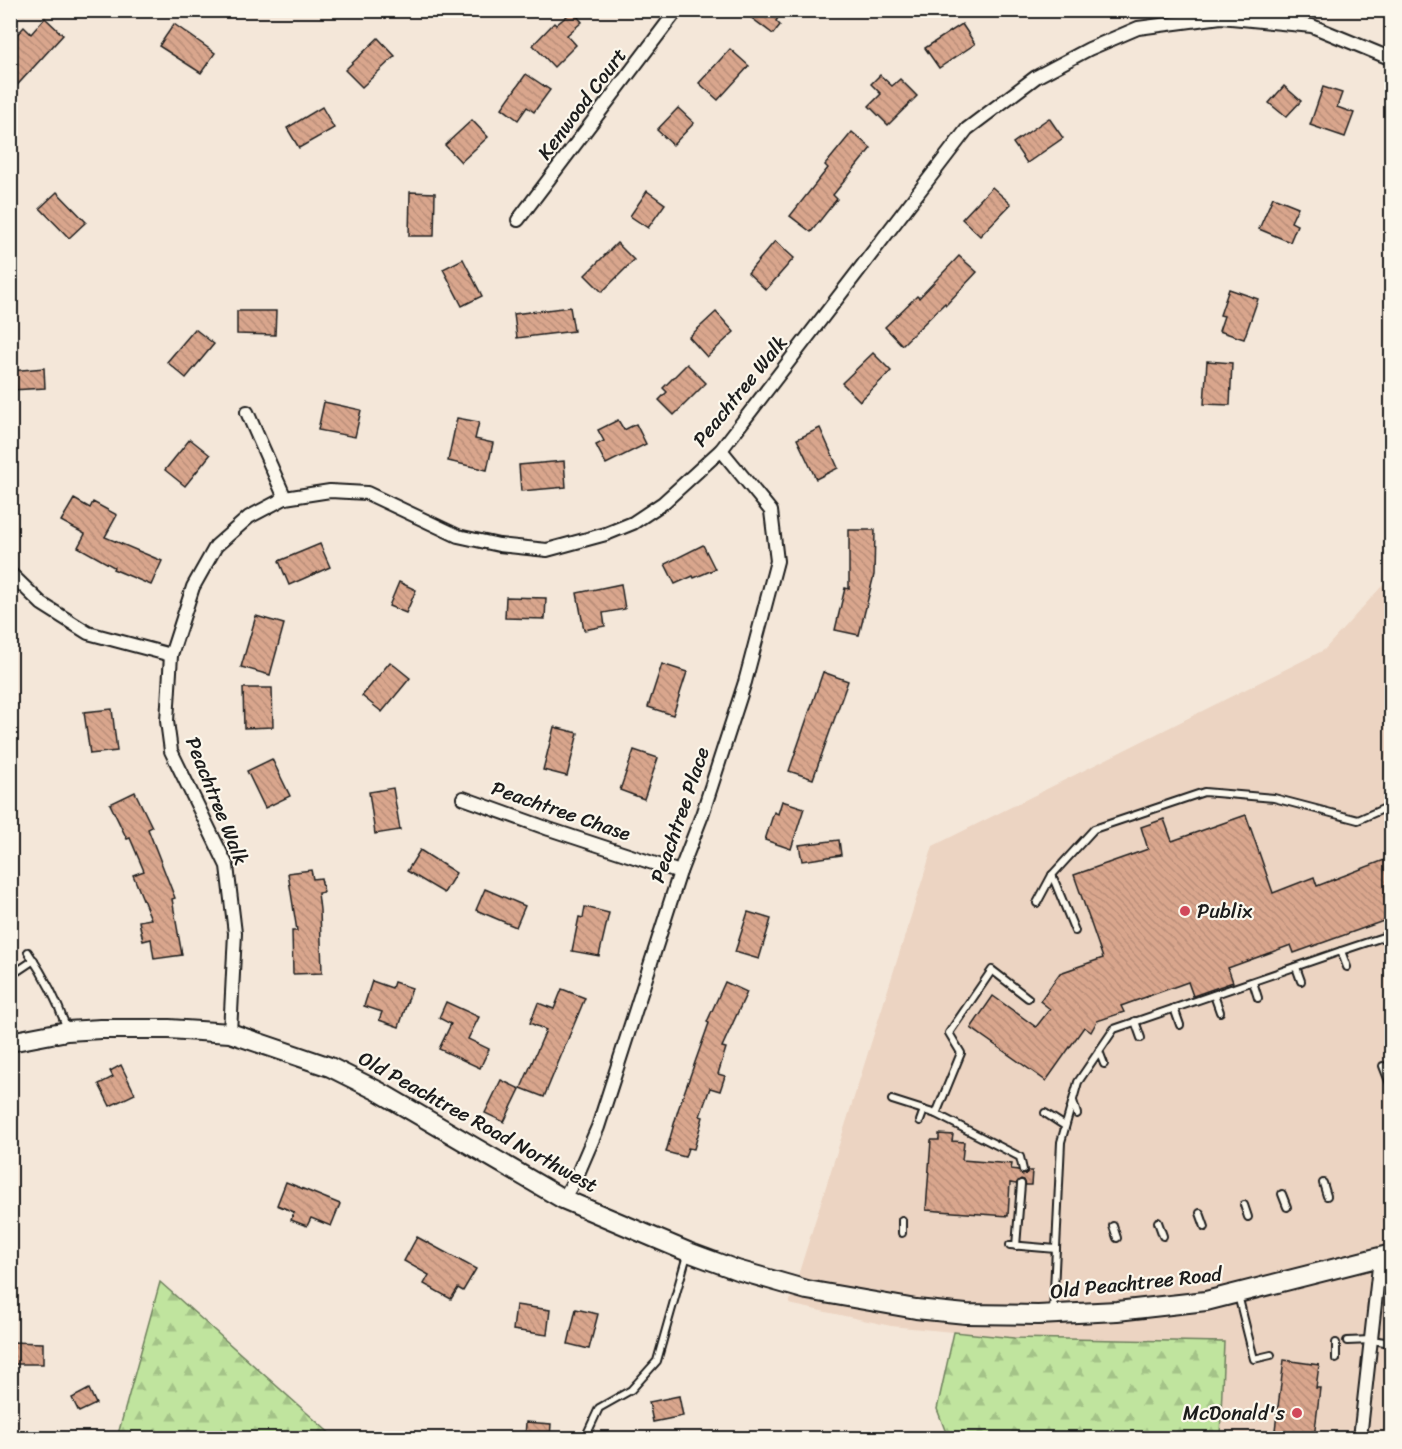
<svg xmlns="http://www.w3.org/2000/svg" width="1402" height="1449" font-family="Sriracha,sans-serif">
<style>
.built{fill:#ecd4c2}
.forest{fill:url(#forest-firs);stroke:#6e805d;stroke-width:1.5}
.building{fill:url(#building-back-hatch);stroke:#1c1c1c;stroke-width:1.5}
.lines{fill:none;stroke-linecap:round;stroke-linejoin:round}
.service-casing{stroke:#1c1c1c;stroke-width:10}
.minor-casing{stroke:#1c1c1c;stroke-width:16}
.secondary-casing{stroke:#1c1c1c;stroke-width:22}
.service{stroke:#fbf7ec;stroke-width:6}
.minor{stroke:#fbf7ec;stroke-width:12}
.secondary{stroke:#fbf7ec;stroke-width:18}
.poi-dot{fill:#d1495b;stroke:#fbf7ec;stroke-width:2}
.labels{text-anchor:middle;dominant-baseline:central;stroke-width:4.5;stroke-linejoin:round;paint-order:stroke}
.street-label{font-size:20px;fill:#1c1c1c;stroke:#fbf7ec}
.poi-label{font-size:20px;fill:#1c1c1c;stroke:#fbf7ec;text-anchor:start}
</style>
<defs>
<pattern id="forest-firs" width="22" height="20" patternUnits="userSpaceOnUse" patternTransform="scale(1.5)"><rect width="22" height="20" fill="#c0e49e"/><path d="M5 1l3.5 6h-7zM16 11l3.5 6h-7z" fill="#a4c388"/></pattern>
<pattern id="building-back-hatch" width="6" height="6" patternUnits="userSpaceOnUse" patternTransform="scale(1.5)"><rect width="6" height="6" fill="#d9a68d"/><path d="M-1 5l2 2M0 0l6 6M5-1l2 2" fill="none" stroke="#ba8e79"/></pattern>
</defs>
<rect width="100%" height="100%" fill="#f4e7d9"/>
<filter id="ink" filterUnits="userSpaceOnUse"><feTurbulence type="fractalNoise" baseFrequency=".0167" numOctaves="2"/><feDisplacementMap in="SourceGraphic" scale="12" xChannelSelector="R" yChannelSelector="G"/><feConvolveMatrix kernelMatrix="1 2 1 2 8 2 1 2 1" color-interpolation-filters="sRGB"/></filter>
<g filter="url(#ink)">
<!-- built -->
<polygon class="built" points="1391,576 1391,1438 1220,1438 1224,1342 1014,1338 891,1326 789,1304 933,846 1324,650"/>
<!-- forest -->
<g class="forest">
<polygon points="160,1282 335,1438 117,1438"/>
<polygon points="954,1332 1014,1338 1224,1342 1220,1438 948,1438 937,1409"/>
</g>
<!-- building -->
<g class="building">
<polygon points="741,10 783,10 776,21 780,25 773,34"/>
<polygon points="573,11 582,22 567,35 576,45 554,67 533,45 554,23 556,25"/>
<polygon points="45,18 63,35 10,93 10,42 24,27 31,34"/>
<polygon points="174,24 215,53 201,73 159,46"/>
<polygon points="962,24 975,44 939,68 925,48"/>
<polygon points="378,38 395,56 362,87 345,70"/>
<polygon points="730,49 749,66 718,100 699,83"/>
<polygon points="526,74 550,90 534,112 527,107 518,120 502,108"/>
<polygon points="880,75 892,86 900,79 917,96 888,125 869,106 881,94 871,84"/>
<polygon points="1284,86 1301,101 1286,117 1269,103"/>
<polygon points="1323,87 1342,93 1337,107 1354,113 1345,137 1310,125"/>
<polygon points="322,107 334,128 299,148 287,128"/>
<polygon points="678,108 694,123 673,145 657,130"/>
<polygon points="1049,118 1063,138 1027,163 1013,143"/>
<polygon points="472,120 488,137 461,162 445,145"/>
<polygon points="852,132 871,148 833,195 837,199 811,232 790,216 828,168 825,165"/>
<polygon points="992,187 1011,204 980,236 962,219"/>
<polygon points="647,191 665,204 648,228 630,216"/>
<polygon points="57,192 86,222 69,238 40,208"/>
<polygon points="410,192 435,193 434,236 409,236"/>
<polygon points="1273,197 1298,207 1291,222 1297,225 1290,242 1259,229"/>
<polygon points="775,241 794,258 766,290 748,273"/>
<polygon points="617,243 634,260 602,292 585,275"/>
<polygon points="959,256 977,272 946,305 945,303 902,345 885,327 917,296 919,298"/>
<polygon points="463,259 482,296 462,306 443,269"/>
<polygon points="1229,289 1258,299 1244,339 1219,331 1224,316 1220,315"/>
<polygon points="570,307 574,331 517,338 514,314"/>
<polygon points="237,311 276,311 275,335 237,334"/>
<polygon points="716,312 734,332 707,357 689,337"/>
<polygon points="195,329 214,344 186,378 167,362"/>
<polygon points="873,353 891,371 860,401 842,383"/>
<polygon points="1207,361 1232,363 1230,405 1204,404"/>
<polygon points="687,364 706,383 674,415 659,400 667,392 663,388"/>
<polygon points="44,368 45,388 12,390 11,371"/>
<polygon points="324,402 361,410 355,437 318,430"/>
<polygon points="457,418 479,422 475,439 493,443 487,470 448,461"/>
<polygon points="618,420 624,430 636,424 646,444 606,464 596,445 604,441 598,430"/>
<polygon points="820,428 838,468 816,479 797,439"/>
<polygon points="190,439 210,455 185,486 165,470"/>
<polygon points="564,461 566,487 521,491 519,465"/>
<polygon points="74,499 90,508 93,502 117,515 105,537 162,561 151,585 113,569 114,567 78,547 85,534 61,521"/>
<polygon points="849,530 875,530 874,575 859,635 835,630 845,588 849,589"/>
<polygon points="320,544 330,567 289,585 279,561"/>
<polygon points="703,545 715,569 694,578 693,576 675,584 665,564"/>
<polygon points="399,582 416,590 406,613 389,606"/>
<polygon points="621,584 625,609 603,613 605,626 584,630 577,593"/>
<polygon points="506,597 546,598 545,619 505,618"/>
<polygon points="256,616 284,624 270,675 241,667"/>
<polygon points="390,662 410,678 382,712 362,696"/>
<polygon points="662,664 687,672 673,715 648,707"/>
<polygon points="823,672 848,681 813,779 789,771"/>
<polygon points="243,688 272,688 273,727 244,728"/>
<polygon points="112,709 117,751 90,754 84,712"/>
<polygon points="554,727 578,733 567,776 543,770"/>
<polygon points="634,750 658,758 644,799 620,790"/>
<polygon points="272,759 290,796 265,808 247,771"/>
<polygon points="393,788 400,830 375,834 369,792"/>
<polygon points="135,792 152,827 148,829 175,898 172,899 182,955 154,959 151,939 143,941 139,921 151,919 133,875 144,871 130,838 127,839 110,804"/>
<polygon points="782,801 804,808 791,849 765,840 774,812 778,814"/>
<polygon points="1246,815 1273,893 1314,877 1317,886 1392,857 1392,918 1294,953 1291,945 1228,968 1233,982 1193,996 1188,982 1121,1006 1124,1012 1097,1021 1091,1032 1084,1027 1046,1081 971,1028 993,996 1036,1027 1050,1009 1040,1001 1060,973 1103,958 1074,875 1148,849 1141,827 1164,819 1172,841"/>
<polygon points="839,840 841,855 802,861 799,845"/>
<polygon points="420,850 456,873 444,893 407,871"/>
<polygon points="311,870 313,879 321,878 324,892 318,893 320,910 322,973 293,974 292,931 297,931 288,873"/>
<polygon points="485,889 525,906 516,927 476,910"/>
<polygon points="585,907 609,913 599,956 572,951 579,917 583,918"/>
<polygon points="748,912 771,919 759,959 735,952"/>
<polygon points="372,981 392,988 394,982 412,988 399,1027 379,1020 382,1012 364,1006"/>
<polygon points="725,982 747,992 722,1047 726,1048 718,1074 725,1076 720,1091 710,1088 700,1116 703,1117 694,1149 688,1148 685,1157 666,1152 678,1110 709,1023 707,1022"/>
<polygon points="562,989 585,998 544,1097 521,1088 546,1030 530,1023 538,1003 554,1009"/>
<polygon points="446,1002 479,1017 468,1039 489,1049 480,1068 439,1049 451,1024 439,1018"/>
<polygon points="121,1065 135,1094 110,1106 99,1084 113,1077 110,1071"/>
<polygon points="501,1080 520,1089 504,1122 485,1113"/>
<polygon points="939,1134 953,1135 952,1141 964,1142 962,1160 1012,1164 1011,1169 1018,1170 1022,1175 1026,1174 1028,1171 1032,1171 1031,1185 1026,1185 1024,1180 1021,1179 1016,1184 1010,1183 1008,1216 926,1210 931,1140 939,1140"/>
<polygon points="286,1182 340,1204 331,1226 311,1218 307,1226 291,1220 294,1212 277,1205"/>
<polygon points="417,1237 476,1269 463,1291 458,1288 451,1299 424,1284 429,1275 404,1261"/>
<polygon points="516,1305 550,1310 547,1335 513,1330"/>
<polygon points="576,1309 598,1314 589,1349 568,1344"/>
<polygon points="10,1342 43,1343 43,1364 10,1364"/>
<polygon points="1284,1360 1319,1365 1316,1388 1320,1388 1314,1438 1274,1438"/>
<polygon points="89,1389 96,1404 79,1412 72,1398"/>
<polygon points="679,1396 683,1416 653,1422 649,1402"/>
<polygon points="526,1422 551,1424 550,1438 525,1438"/>
</g>
<g class="lines">
<!-- service casing -->
<g class="service-casing">
<g id="service">
<polyline points="1052,875 1075,931"/>
<polyline points="1037,903 1052,875 1094,829 1204,792 1274,798 1358,820 1392,805"/>
<polyline points="1387,936 1392,950"/>
<polyline points="1341,951 1392,934"/>
<path d="M28 952C45 977 58 1001 67 1030"/>
<polyline points="1296,967 1301,981"/>
<polyline points="10,976 34,960"/>
<polyline points="1253,982 1258,998"/>
<polyline points="1214,995 1220,1012"/>
<polyline points="1174,1008 1180,1025"/>
<polyline points="1135,1021 1141,1038"/>
<polyline points="1099,1051 1104,1064"/>
<polyline points="1383,1066 1392,1089"/>
<polyline points="892,1100 936,1114 1020,1157 1023,1170"/>
<polyline points="1073,1101 1077,1114"/>
<polyline points="1045,1113 1065,1126"/>
<polyline points="936,1114 961,1053 949,1033 992,970 1028,998"/>
<polyline points="920,1121 924,1110"/>
<polyline points="1323,1183 1327,1196"/>
<polyline points="1282,1194 1287,1207"/>
<polyline points="1244,1205 1248,1217"/>
<polyline points="1200,1213 1205,1227"/>
<polyline points="1158,1222 1163,1236"/>
<polyline points="1113,1226 1117,1238"/>
<polyline points="902,1233 902,1220"/>
<polyline points="1010,1245 1056,1249"/>
<polyline points="1016,1246 1021,1184"/>
<polyline points="1238,1295 1254,1359 1271,1355"/>
<polyline points="1053,1312 1061,1142 1078,1082 1114,1029 1341,951 1347,967"/>
<polyline points="1347,1341 1371,1340 1392,1343"/>
<polyline points="1336,1343 1336,1359"/>
<polyline points="585,1438 599,1408 631,1390 657,1361 687,1255"/>
<polyline points="1391,1438 1392,1438"/>
</g>
</g>
<!-- minor casing -->
<g class="minor-casing">
<g id="minor">
<polyline points="518,220 677,10"/>
<polyline points="247,412 285,498"/>
<polyline points="10,573 42,604 88,633 171,655"/>
<polyline points="463,798 549,829 680,872"/>
<polyline points="230,1033 235,933 227,866 171,751 167,721 171,655 193,587 216,546 249,517 285,498 330,491 367,493 458,536 499,545 547,550 606,534 633,523 663,503 721,450 967,129 1036,77 1089,49 1138,28 1221,17 1312,26 1392,59"/>
<polyline points="563,1199 576,1178 598,1127 680,872 702,815 745,682 777,561 771,511 721,450"/>
<polyline points="1360,1438 1380,1258"/>
</g>
</g>
<!-- secondary casing -->
<g class="secondary-casing">
<polyline id="secondary" points="10,1042 67,1031 101,1029 169,1029 230,1033 330,1067 378,1091 563,1199 688,1252 737,1270 807,1290 916,1309 966,1314 1038,1315 1117,1311 1206,1301 1392,1254"/>
</g>
<!-- service -->
<use href="#service" class="service"/>
<!-- minor -->
<use href="#minor" class="minor"/>
<!-- secondary -->
<use href="#secondary" class="secondary"/>
</g>
</g>
<!-- markers -->
<g class="poi-dot">
<circle cx="1185" cy="911" r="6"/>
<circle cx="1297" cy="1413" r="6"/>
</g>
<g class="labels">
<!-- street labels -->
<g class="street-label">
<text transform="translate(582 104) rotate(-53)">Kenwood Court</text>
<text transform="translate(740 391) rotate(-51)">Peachtree Walk</text>
<text transform="translate(217 801) rotate(68)">Peachtree Walk</text>
<text transform="translate(561 811) rotate(19)">Peachtree Chase</text>
<text transform="translate(680 815) rotate(-71)">Peachtree Place</text>
<text transform="translate(478 1122) rotate(29)">Old Peachtree Road Northwest</text>
<text transform="translate(1136 1283) rotate(-6)">Old Peachtree Road</text>
</g>
<!-- poi labels -->
<g class="poi-label">
<text x="1197" y="911">Publix</text>
<text x="1285" y="1413" text-anchor="end">McDonald's</text>
</g>
</g>
<!-- margin -->
<rect width="1402" height="1449" fill="none" stroke="#fbf7ec" stroke-width="36"/>
<rect x="18" y="18" width="1366" height="1413" fill="none" stroke="#1c1c1c" stroke-width="2" filter="url(#ink)"/>
</svg>
